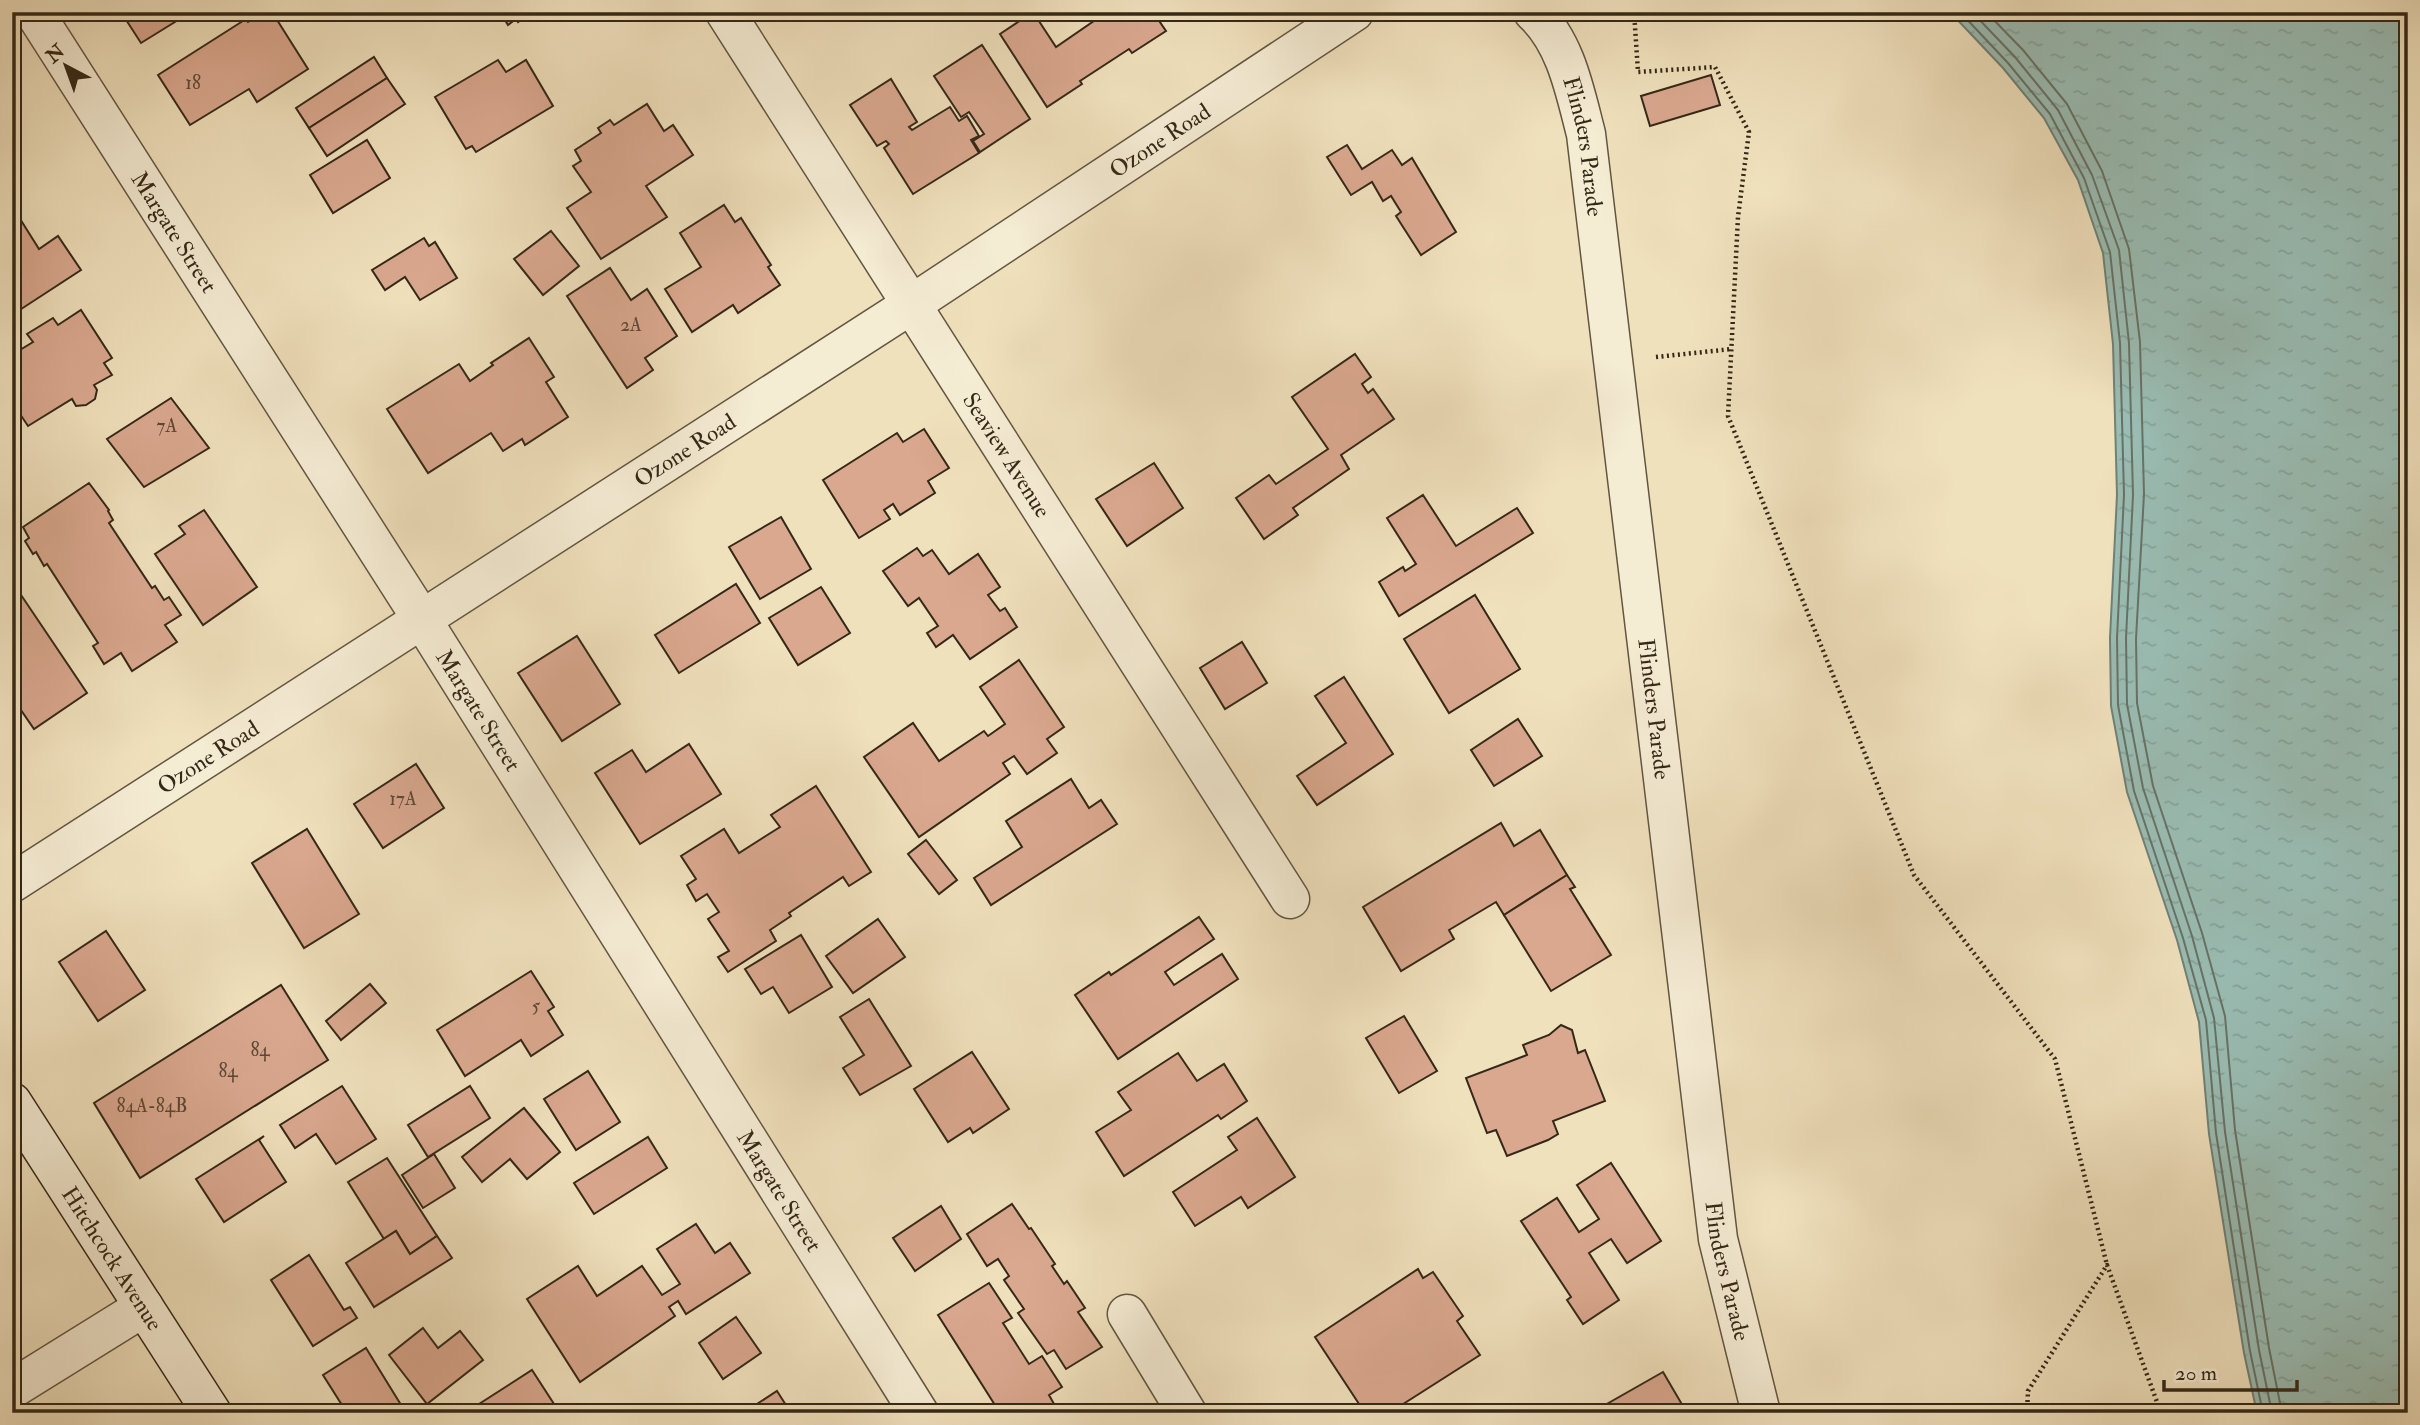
<svg xmlns="http://www.w3.org/2000/svg" width="2420" height="1425" font-family="'IM FELL Double Pica',serif">
<style>
.water{fill:url(#water-ripples);stroke:#718176;stroke-width:2}
.lines{fill:none;stroke-linecap:round;stroke-linejoin:round}
.shore{stroke:#677266;stroke-width:2}
.building{fill:#daa88f;stroke:#342818;stroke-width:2}
.street-casing{stroke:#635641;stroke-width:41}
.secondary-casing{stroke:#342818;stroke-width:41}
.path{stroke:#342818;stroke-width:4.5;stroke-dasharray:2 3.5;stroke-linecap:butt}
.street{stroke:#f5ecd4;stroke-width:38}
.secondary{stroke:#f5ecd4;stroke-width:38}
.labels{text-anchor:middle;dominant-baseline:central;stroke-width:5;stroke-linejoin:round;paint-order:stroke}
.number-label{font-size:19px;fill:#5e4836}
.street-label{font-size:23px;fill:#342818;stroke:#f5ecd4}
</style>
<defs>
<pattern id="water-ripples" width="26" height="14" patternUnits="userSpaceOnUse" patternTransform="scale(1.75)"><rect width="26" height="14" fill="#9abdb4"/><path d="M2 4q2-2 4 0t4 0M15 11q2-2 4 0t4 0" fill="none" stroke="#85a29a"/></pattern>
</defs>
<rect width="100%" height="100%" fill="#f0e1bd"/>
<filter id="stains"><feTurbulence type="fractalNoise" baseFrequency=".00286" numOctaves="4"/><feColorMatrix values="0 0 0 0 .2 0 0 0 0 .09 0 0 0 0 .02 0 0 0 .5 -.17"/></filter>
<radialGradient id="worn" r=".72"><stop offset=".6" stop-color="#630" stop-opacity="0"/><stop offset="1" stop-color="#630" stop-opacity=".3"/></radialGradient>
<!-- water -->
<polygon class="water" points="1950,12 2408,12 2408,1413 2257,1413 2244,1353 2209,1134 2199,1022 2177,940 2127,792 2111,706 2110,638 2117,495 2113,344 2103,253 2078,180 2044,118 2003,68"/>
<g class="lines">
<!-- shore -->
<g class="shore">
<polyline points="1960,12 2008,63 2050,114 2084,178 2110,252 2120,343 2124,495 2117,638 2118,705 2134,791 2183,938 2206,1020 2216,1133 2250,1351 2263,1413"/>
<polyline points="1972,12 2015,57 2058,110 2092,175 2119,250 2129,343 2133,495 2126,638 2127,704 2143,788 2192,936 2214,1018 2225,1132 2259,1350 2272,1413"/>
<polyline points="1986,12 2023,50 2067,104 2102,171 2129,249 2140,342 2144,494 2136,639 2137,703 2153,786 2202,933 2225,1016 2235,1130 2269,1348 2282,1413"/>
</g>
</g>
<!-- building -->
<g class="building">
<polygon points="121,12 191,12 141,43"/>
<polygon points="264,12 272,12 308,69 257,102 249,89 190,125 158,75 246,19 248,22"/>
<polygon points="500,12 533,12 518,22 516,19 508,25"/>
<polygon points="1033,12 1056,47 1107,12 1153,12 1166,31 1132,53 1129,49 1080,81 1082,84 1047,107 1000,34"/>
<polygon points="982,45 1030,119 980,152 973,141 984,134 969,112 961,117 934,76"/>
<polygon points="374,57 387,78 309,128 296,108"/>
<polygon points="498,60 506,72 526,60 553,106 476,152 472,146 466,149 435,97"/>
<polygon points="1711,75 1720,105 1650,126 1641,96"/>
<polygon points="387,78 405,104 327,156 309,128"/>
<polygon points="891,79 917,122 909,127 912,130 950,107 959,121 967,116 979,136 971,140 979,153 913,194 884,148 889,144 886,141 877,146 850,105"/>
<polygon points="647,104 664,131 673,125 693,155 646,186 667,217 601,259 567,208 591,192 573,166 581,161 575,150 601,133 598,128 610,120 614,125"/>
<polygon points="367,140 390,178 333,213 310,175"/>
<polygon points="1347,145 1362,169 1392,150 1402,165 1412,158 1456,232 1421,255 1396,216 1401,212 1391,196 1383,201 1372,182 1351,195 1327,157"/>
<polygon points="724,205 735,222 741,218 771,265 768,267 780,285 738,313 733,305 692,332 665,289 701,267 680,233"/>
<polygon points="17,214 39,249 58,236 81,270 12,315 12,217"/>
<polygon points="551,231 579,266 543,295 514,259"/>
<polygon points="424,238 429,246 435,242 457,278 420,300 405,277 385,290 372,270"/>
<polygon points="610,268 631,300 647,289 677,336 645,358 653,370 627,388 567,296"/>
<polygon points="81,310 112,358 104,363 112,375 94,385 97,390 95,399 86,405 76,406 72,399 28,426 12,402 12,361 18,357 15,353 33,342 27,334 53,318 58,325"/>
<polygon points="529,338 554,377 546,382 568,417 525,445 522,439 503,451 491,433 428,473 387,409 459,364 470,381 493,365 491,363"/>
<polygon points="1355,354 1371,377 1362,384 1368,393 1373,389 1394,419 1341,455 1349,469 1293,508 1298,515 1264,539 1236,498 1269,475 1276,484 1328,449 1292,397"/>
<polygon points="171,398 209,448 144,487 107,439"/>
<polygon points="924,429 949,468 928,481 935,493 900,515 893,504 884,510 890,519 859,538 823,480 897,433 903,442"/>
<polygon points="1154,463 1183,508 1127,546 1096,499"/>
<polygon points="89,483 109,510 108,511 113,520 109,523 152,588 155,586 164,600 169,597 181,615 165,625 177,642 132,671 121,653 104,664 93,646 98,643 47,564 44,566 36,552 33,554 25,541 29,538 23,527"/>
<polygon points="1423,495 1456,546 1517,508 1533,533 1399,616 1379,582 1403,567 1405,571 1416,564 1387,518"/>
<polygon points="204,510 257,587 203,625 155,554 185,534 179,526"/>
<polygon points="781,517 811,569 760,599 729,547"/>
<polygon points="917,548 923,556 932,550 949,574 978,554 1000,587 988,595 1000,611 1005,608 1017,627 970,659 953,635 936,647 927,633 938,626 919,598 908,606 883,571"/>
<polygon points="736,584 760,623 679,673 655,635"/>
<polygon points="821,587 850,633 798,665 769,618"/>
<polygon points="17,589 87,693 34,729 12,697 12,592"/>
<polygon points="1475,595 1520,669 1449,713 1404,639"/>
<polygon points="577,636 620,704 562,741 518,673"/>
<polygon points="1242,642 1267,683 1225,709 1200,668"/>
<polygon points="1019,660 1064,727 1047,739 1057,753 1027,774 1014,756 1003,763 1010,774 919,837 864,757 913,723 939,761 984,731 988,736 1005,724 980,687"/>
<polygon points="1344,677 1393,754 1317,805 1297,776 1346,743 1315,696"/>
<polygon points="1518,719 1542,756 1494,786 1471,750"/>
<polygon points="689,744 721,794 640,844 595,773 632,750 646,772"/>
<polygon points="416,764 444,808 383,848 354,804"/>
<polygon points="1071,779 1089,808 1101,800 1117,824 991,905 974,878 1022,847 1006,821"/>
<polygon points="816,786 871,872 849,886 843,877 789,913 791,916 770,930 776,941 728,972 718,957 729,951 708,919 719,912 707,894 696,901 687,885 696,879 681,856 724,829 739,853 780,827 771,815"/>
<polygon points="1501,823 1514,846 1540,830 1567,875 1504,915 1496,902 1449,930 1454,939 1401,971 1363,907"/>
<polygon points="307,829 359,914 304,948 252,863"/>
<polygon points="926,840 957,880 939,894 908,854"/>
<polygon points="1567,875 1575,887 1570,889 1611,955 1551,991 1504,915"/>
<polygon points="1199,917 1214,939 1165,972 1174,985 1222,954 1238,979 1118,1059 1075,995 1109,972 1111,975"/>
<polygon points="878,919 905,957 853,993 826,956"/>
<polygon points="106,931 145,990 98,1021 59,962"/>
<polygon points="801,935 832,987 789,1013 773,987 761,994 745,969"/>
<polygon points="531,971 554,1007 548,1011 563,1035 531,1056 521,1040 465,1076 437,1030"/>
<polygon points="370,984 386,1003 341,1040 326,1021"/>
<polygon points="281,985 328,1060 140,1178 94,1103"/>
<polygon points="869,999 911,1066 860,1095 843,1068 864,1055 840,1017"/>
<polygon points="1404,1016 1437,1071 1399,1093 1366,1038"/>
<polygon points="1561,1025 1572,1030 1578,1053 1585,1050 1605,1101 1553,1121 1558,1134 1548,1140 1507,1156 1496,1130 1487,1133 1466,1078 1527,1055 1523,1045 1549,1035"/>
<polygon points="972,1052 1009,1109 973,1133 970,1128 948,1142 914,1089"/>
<polygon points="1178,1053 1197,1081 1224,1064 1247,1101 1221,1119 1218,1115 1124,1176 1096,1132 1131,1110 1118,1092"/>
<polygon points="588,1071 620,1122 576,1150 544,1099"/>
<polygon points="342,1086 376,1139 336,1164 316,1134 295,1148 280,1125"/>
<polygon points="470,1086 490,1118 428,1157 408,1125"/>
<polygon points="524,1108 560,1152 527,1179 510,1159 482,1182 462,1157"/>
<polygon points="1257,1118 1295,1177 1248,1208 1241,1197 1195,1226 1173,1192 1237,1150 1228,1137"/>
<polygon points="264,1136 259,1140 286,1182 224,1222 196,1179"/>
<polygon points="648,1137 667,1168 594,1214 574,1183"/>
<polygon points="434,1154 455,1188 423,1208 402,1175"/>
<polygon points="387,1158 437,1236 410,1254 396,1231 384,1239 348,1182"/>
<polygon points="1611,1163 1661,1241 1627,1263 1611,1239 1589,1253 1619,1300 1583,1324 1567,1300 1571,1297 1521,1221 1557,1198 1579,1232 1599,1219 1577,1185"/>
<polygon points="1012,1204 1029,1229 1031,1228 1055,1264 1052,1266 1064,1284 1067,1281 1085,1308 1078,1312 1102,1347 1066,1369 1054,1350 1047,1354 1018,1313 1024,1309 1004,1280 1009,1276 998,1259 987,1266 967,1234"/>
<polygon points="941,1206 961,1239 915,1271 893,1238"/>
<polygon points="696,1224 715,1253 730,1243 750,1273 686,1314 678,1301 669,1307 675,1316 580,1382 527,1299 578,1266 597,1296 642,1266 662,1295 680,1284 657,1249"/>
<polygon points="396,1231 410,1254 437,1236 452,1258 374,1307 346,1263"/>
<polygon points="309,1255 344,1310 350,1307 357,1318 313,1346 271,1280"/>
<polygon points="1418,1269 1423,1278 1433,1272 1463,1316 1457,1321 1480,1355 1389,1413 1365,1413 1315,1337"/>
<polygon points="989,1283 1012,1318 1003,1323 1029,1364 1042,1356 1062,1387 1049,1395 1054,1404 1041,1413 1000,1413 938,1315"/>
<polygon points="736,1317 761,1353 723,1379 699,1343"/>
<polygon points="423,1328 438,1348 460,1331 483,1360 427,1404 389,1355"/>
<polygon points="366,1348 406,1413 347,1413 323,1375"/>
<polygon points="532,1370 554,1404 540,1413 465,1413"/>
<polygon points="1663,1372 1687,1413 1591,1413"/>
<polygon points="777,1391 791,1413 743,1413"/>
</g>
<g class="lines">
<!-- street casing -->
<g class="street-casing">
<g id="street">
<path id="s1" d="M34 12 421 618 919 1413"/>
<path id="s2" d="M725 12 1290 899"/>
<path id="s3" d="M1533 12C1566 42 1575 92 1586 134L1718 1239 1761 1413"/>
<path id="s4" d="M12 883 912 304 1354 12"/>
<polyline points="1127,1314 1187,1413"/>
<polyline points="12,1389 144,1307"/>
</g>
</g>
<!-- secondary casing -->
<g class="secondary-casing">
<g id="secondary">
<path id="s5" d="M12 1102 212 1413"/>
</g>
</g>
<!-- path -->
<g class="path">
<polyline points="1634,12 1638,72 1715,67 1749,132 1738,217 1728,416 1914,875 2055,1059 2107,1265"/>
<polyline points="1656,357 1732,349"/>
<polyline points="2027,1413 2028,1391 2107,1265 2161,1413"/>
</g>
<!-- street -->
<use href="#street" class="street"/>
<!-- secondary -->
<use href="#secondary" class="secondary"/>
</g>
<g class="labels">
<!-- number labels -->
<g class="number-label">
<text x="193" y="83">18</text>
<text x="631" y="325">2A</text>
<text x="167" y="426">7A</text>
<text x="403" y="799">17A</text>
<text x="536" y="1006">5</text>
<text x="260" y="1050">84</text>
<text x="228" y="1071">84</text>
<text x="152" y="1106">84A-84B</text>
</g>
<!-- street labels -->
<g class="street-label">
<text stroke="none"><textPath href="#s4" startOffset="1367">Ozone Road</textPath></text>
<text stroke="none"><textPath href="#s3" startOffset="147">Flinders Parade</textPath></text>
<text stroke="none"><textPath href="#s1" startOffset="261">Margate Street</textPath></text>
<text stroke="none"><textPath href="#s4" startOffset="800">Ozone Road</textPath></text>
<text stroke="none"><textPath href="#s2" startOffset="525">Seaview Avenue</textPath></text>
<text stroke="none"><textPath href="#s3" startOffset="714">Flinders Parade</textPath></text>
<text stroke="none"><textPath href="#s1" startOffset="828">Margate Street</textPath></text>
<text stroke="none"><textPath href="#s4" startOffset="233">Ozone Road</textPath></text>
<text stroke="none"><textPath href="#s1" startOffset="1395">Margate Street</textPath></text>
<text stroke="none"><textPath href="#s5" startOffset="186">Hitchcock Avenue</textPath></text>
<text stroke="none"><textPath href="#s3" startOffset="1281">Flinders Parade</textPath></text>
</g>
</g>
<!-- margin -->
<rect width="2420" height="1425" fill="none" stroke="#f0e1bd" stroke-width="42"/>
<rect x="14" y="14" width="2392" height="1397" fill="none" stroke="#342818" stroke-width="3.5"/>
<rect x="21" y="21" width="2378" height="1383" fill="none" stroke="#342818" stroke-width="2"/>
<!-- north arrow -->
<g transform="translate(66 66) rotate(319)" stroke="#f5ecd4" stroke-width="5" paint-order="stroke">
<path d="M0-5L12 26L0 18L-12 26Z" fill="#342818"/>
<text y="-10" font-size="19" font-weight="bold" text-anchor="middle" fill="#342818">N</text>
</g>
<!-- scale -->
<path d="M2164 1380v10h133v-10" fill="none" stroke="#342818" stroke-width="3.5"/>
<text x="2175" y="1380" font-size="21" fill="#342818" stroke="#f5ecd4" stroke-width="5" paint-order="stroke">20 m</text>
<rect width="100%" height="100%" filter="url(#stains)"/>
<rect width="100%" height="100%" fill="url(#worn)"/>
</svg>
